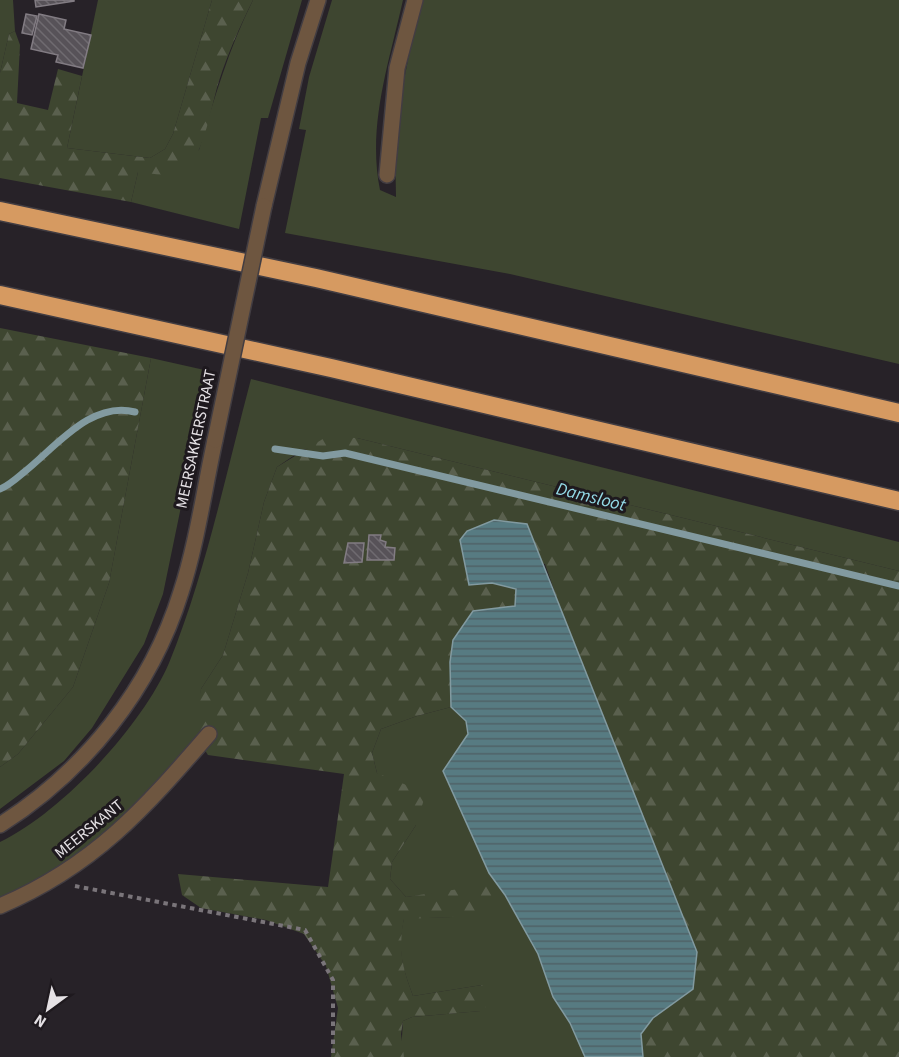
<svg xmlns="http://www.w3.org/2000/svg" width="899" height="1057" font-family="'Source Sans 3',sans-serif">
<style>
.green{fill:#3e4630}
.forest{fill:url(#forest-firs)}
.water{fill:url(#water-rules);stroke:#829aa0;stroke-width:1.5}
.lines{fill:none;stroke-linecap:round;stroke-linejoin:round}
.stream{stroke:#829aa0;stroke-width:7}
.building{fill:url(#building-back-hatch);stroke:#827c83;stroke-width:1.5}
.minor-casing{stroke:#423d42;stroke-width:18}
.highway-casing{stroke:#423d42;stroke-width:21}
.path{stroke:#7a757a;stroke-width:4;stroke-dasharray:4.5 4.5;stroke-linecap:butt}
.minor{stroke:#6e5640;stroke-width:15}
.highway{stroke:#d69a61;stroke-width:18}
.minor-bridge-casing{stroke:#423d42;stroke-width:18;stroke-linecap:butt}
.minor-bridge{stroke:#6e5640;stroke-width:15}
.labels{text-anchor:middle;dominant-baseline:central;stroke-width:6;stroke-linejoin:round;paint-order:stroke}
.street-label{font-size:16px;fill:#e5e1e5;stroke:#1e191e}
.water-label{font-size:18px;font-style:italic;fill:#93d9e6;stroke:#1e191e}
</style>
<defs>
<pattern id="forest-firs" width="22" height="20" patternUnits="userSpaceOnUse" patternTransform="scale(1.5)"><rect width="22" height="20" fill="#3e4630"/><path d="M5 1l3.5 6h-7zM16 11l3.5 6h-7z" fill="#5a604e"/></pattern>
<pattern id="water-rules" width="6" height="5" patternUnits="userSpaceOnUse" patternTransform="scale(1.5)"><rect width="6" height="5" fill="#577b82"/><path d="M0 2.5h6" fill="none" stroke="#4f6267"/></pattern>
<pattern id="building-back-hatch" width="6" height="6" patternUnits="userSpaceOnUse" patternTransform="scale(1.5)"><rect width="6" height="6" fill="#575258"/><path d="M-1 5l2 2M0 0l6 6M5-1l2 2" fill="none" stroke="#6f6b70"/></pattern>
</defs>
<rect width="100%" height="100%" fill="#272228"/>
<!-- green -->
<g class="green">
<polygon points="0,0 13,0 15,31 9,34 0,73"/>
<polygon points="98,0 212,0 173,134 165,149 150,158 67,148"/>
<path d="M253 0H302L268 118H261L239 229 131 202 138 172 199 150C214 99 229 48 253 0Z"/>
<path d="M332 0H403C389 63 367 126 380 190L396 197 395 145 405 75 420 0H899V364L510 274 285 233 306 130 299 129 309 77Z"/>
<polygon points="151,358 209,371 163,594 144,644 92,728 64,761 0,809 0,767 18,754 73,687 109,583"/>
<path d="M251 379 899 542V571L357 438 302 450 277 467 264 502 248 573 223 655 201 689 198 739 116 825 54 873 0 900V842C62 812 142 726 169 663 206 572 226 473 251 379Z"/>
<path d="M451 707 466 721 468 734 444 771 489 873 505 895 538 954 553 997 570 1023 585 1057H404L401 1052 403 1021 412 1017 480 1011 482 985 413 996C402 966 397 950 404 918L452 917 447 892 406 897 390 879 392 862 416 825 377 773 372 753 381 729 417 716Z"/>
</g>
<!-- forest -->
<g class="forest">
<path d="M212 0H253C240 26 228 53 219 81 212 102 204 155 187 167 171 178 156 174 138 172L131 202 0 178V73L9 34 15 31 20 45 17 103 48 110 58 69 82 76 67 148 150 158 165 149 173 134Z"/>
<polygon points="0,328 151,358 109,583 73,687 18,754 0,767"/>
<path d="M326 437 357 438 899 571V1057H643L641 1034 653 1018 693 989 545 564 460 540 469 585 492 583 517 589 515 607 450 662 451 707 417 716 381 729 372 753 377 773 426 793 416 825 392 862 390 879 406 897 492 884 505 895 496 908 452 917 404 919C398 950 402 966 413 996L482 985 496 998 481 1011 412 1017 403 1021 401 1034 404 1057H331L338 1008 326 966 304 934 266 920 201 908 182 895 178 874 328 887 344 774 208 755 193 731 201 689 223 655 248 573 264 502 277 467Z"/>
</g>
<!-- water -->
<polygon class="water" points="494,520 527,524 697,952 693,989 653,1018 641,1034 643,1057 585,1057 570,1023 553,997 538,954 505,895 489,873 443,771 468,734 466,721 451,707 450,662 453,640 473,611 515,606 516,589 492,583 469,585 460,540 467,531"/>
<g class="lines">
<!-- stream -->
<g class="stream">
<polyline points="275,449 323,456 345,453 899,586"/>
<path d="M0 489C8 486 16 479 23 473 55 448 91 400 135 412"/>
</g>
</g>
<!-- building -->
<g class="building">
<polygon points="35,0 74,0 74,1 36,7"/>
<polygon points="26,14 37,16 32,35 22,33"/>
<polygon points="39,14 66,20 64,29 91,35 83,68 56,62 58,55 31,49"/>
<polygon points="369,535 381,535 380,540 386,542 385,547 395,548 394,560 367,560"/>
<polygon points="348,543 364,543 362,562 344,563"/>
</g>
<g class="lines">
<!-- minor casing -->
<g class="minor-casing">
<g id="minor">
<polyline points="387,175 397,68 415,0"/>
<polyline points="264,206 298,63 318,0"/>
<path d="M0 825C85 771 151 689 181 592 197 543 204 490 215 440"/>
<path d="M0 906C94 866 144 809 209 734"/>
</g>
</g>
<!-- highway casing -->
<g class="highway-casing">
<g id="highway">
<polyline points="0,211 316,278 899,413"/>
<polyline points="0,295 331,368 899,501"/>
</g>
</g>
<!-- path -->
<polyline class="path" points="75,886 305,930 333,980 333,1057"/>
<!-- minor -->
<use href="#minor" class="minor"/>
<!-- highway -->
<use href="#highway" class="highway"/>
<!-- minor-bridge casing -->
<g class="minor-bridge-casing">
<polyline id="minor-bridge" points="215,440 264,206"/>
</g>
<!-- minor-bridge -->
<use href="#minor-bridge" class="minor-bridge"/>
</g>
<g class="labels">
<!-- street labels -->
<g class="street-label">
<text transform="translate(196 439) rotate(-78)">MEERSAKKERSTRAAT</text>
<text transform="translate(89 829) rotate(-39)">MEERSKANT</text>
</g>
<!-- water labels -->
<g class="water-label">
<text transform="translate(591 497) rotate(14)">Damsloot</text>
</g>
</g>
<!-- north arrow -->
<g transform="translate(48 1009) rotate(213)" stroke="#1e191e" stroke-width="4.5" paint-order="stroke">
<path d="M0-4.5L10 22L0 15L-10 22Z" fill="#e5e1e5"/>
<text y="-9" font-size="16" font-weight="bold" text-anchor="middle" fill="#e5e1e5">N</text>
</g>
</svg>
